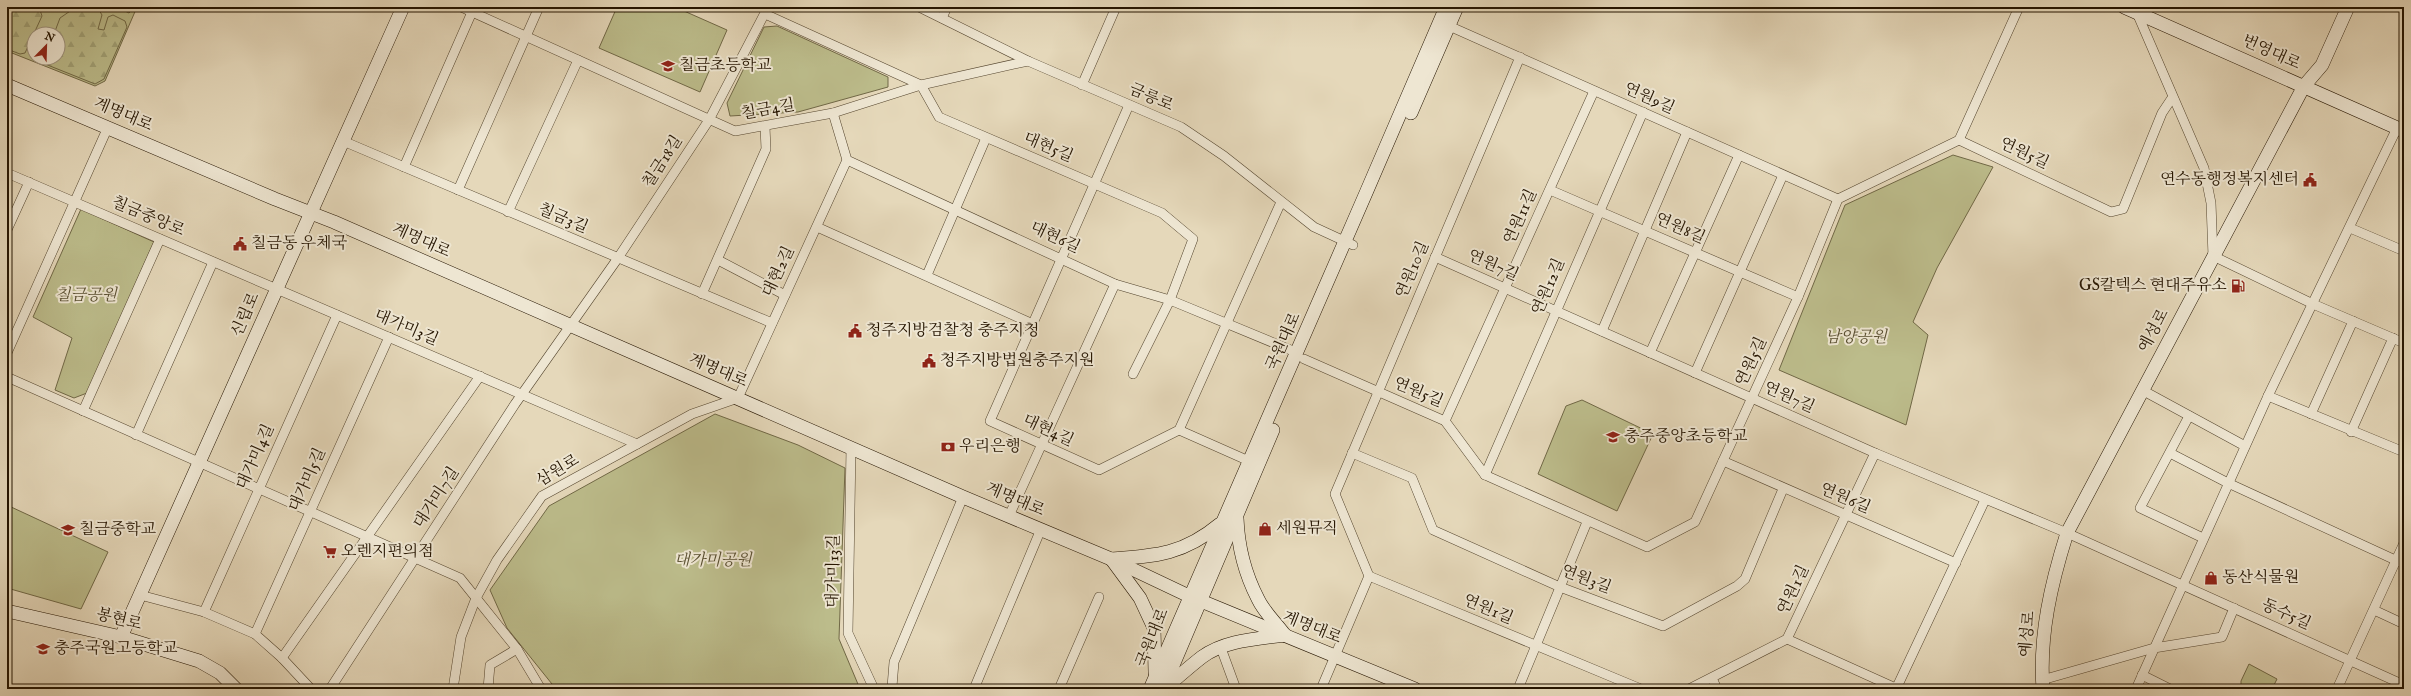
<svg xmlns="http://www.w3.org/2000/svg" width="2411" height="696" font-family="'IM FELL English','Noto Serif KR',serif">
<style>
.green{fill:#bcbc8b;stroke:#706846;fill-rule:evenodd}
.forest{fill:url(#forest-firs);stroke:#706846}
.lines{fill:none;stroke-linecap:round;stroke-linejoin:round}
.street-casing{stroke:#54452e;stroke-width:10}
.secondary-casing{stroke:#241400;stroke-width:14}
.street{stroke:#eee6d2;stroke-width:9}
.secondary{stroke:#eee6d2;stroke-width:13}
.labels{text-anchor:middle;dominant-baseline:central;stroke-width:4;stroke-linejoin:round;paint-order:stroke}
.street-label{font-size:16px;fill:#241400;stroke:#eee6d2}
.poi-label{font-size:16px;fill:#241400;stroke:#eee6d2;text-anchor:start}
.park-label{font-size:16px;font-style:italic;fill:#594f31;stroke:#eee6d2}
</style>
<defs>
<pattern id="forest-firs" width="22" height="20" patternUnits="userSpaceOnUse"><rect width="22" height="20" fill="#bcbc8b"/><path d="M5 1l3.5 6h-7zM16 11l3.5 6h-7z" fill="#a1a176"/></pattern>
</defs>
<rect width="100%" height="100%" fill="#e5d8ba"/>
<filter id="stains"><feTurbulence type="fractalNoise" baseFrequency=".005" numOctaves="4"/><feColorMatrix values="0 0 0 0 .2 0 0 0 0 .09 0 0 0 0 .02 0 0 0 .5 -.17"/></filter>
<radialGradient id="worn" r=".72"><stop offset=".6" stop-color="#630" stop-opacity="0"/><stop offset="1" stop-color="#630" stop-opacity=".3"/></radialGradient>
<!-- green -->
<g class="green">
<path d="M7 7H137L105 81 95 86 7 51ZM34 34H58V58H34Z"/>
<polygon points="617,7 675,7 727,30 700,92 599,48"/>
<polygon points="777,26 888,77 888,87 798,112 730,116 727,103 764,27"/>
<polygon points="1953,155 1993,167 1937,268 1913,322 1928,335 1906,425 1779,370 1845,205"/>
<polygon points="81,209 154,242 87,393 74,398 55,390 72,338 33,317"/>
<polygon points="1582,400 1653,434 1617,511 1538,474 1566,406"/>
<polygon points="715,414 798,445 845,468 839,639 860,689 556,689 507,628 490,590 549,506"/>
<polygon points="9,506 108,552 81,609 7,588 7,511"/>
<polygon points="2249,664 2277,679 2272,689 2241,689 2241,681"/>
</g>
<!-- forest -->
<g class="forest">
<polygon points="7,7 39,7 42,16 25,53 20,54 7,49"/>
<polygon points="76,7 92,7 99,10 102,15 98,29 104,30 108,17 113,15 125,21 127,27 104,79 95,84 45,64 44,58 58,58 58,34 54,34 60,18"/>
<polygon points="117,7 135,7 129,13"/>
</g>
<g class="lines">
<!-- street casing -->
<g class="street-casing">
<g id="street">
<polyline points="461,7 735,131 833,113 921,85 1028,61"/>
<polyline points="919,7 1028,61 1181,127 1224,156 1314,227 1353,245"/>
<polyline points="2137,13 2204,168 2211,203 2213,256 2313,304 2404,343"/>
<polyline points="765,14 921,85 939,117 1162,213 1193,239 1170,300 1133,374"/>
<polyline points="942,18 947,7"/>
<polyline points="1449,26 1838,199"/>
<polyline points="1082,85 1116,7"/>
<polyline points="1129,105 990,421 1099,470 1179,430 1281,202"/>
<polyline points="833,113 847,160 1115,284 1170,300 1298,353"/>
<polyline points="1959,140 2111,212 2123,209 2162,113 2172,98"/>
<polyline points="1959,140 2019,7"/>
<polyline points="343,141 772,323"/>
<polyline points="404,167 472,12"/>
<polyline points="7,173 637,444"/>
<polyline points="458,190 539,7"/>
<polyline points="1550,190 1798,297"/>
<polyline points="508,212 578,60"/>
<polyline points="817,227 1033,324"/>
<polyline points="2350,228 2404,251"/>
<polyline points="7,230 29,182"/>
<polyline points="1435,257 1875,453 2067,533 2404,685"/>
<polyline points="718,260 785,295"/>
<polyline points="927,275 986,138"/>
<polyline points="702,294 766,149 765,127"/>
<polyline points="1602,331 1687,132"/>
<polyline points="7,353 108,127"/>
<polyline points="1650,353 1739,155"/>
<polyline points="1304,359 1445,421 1485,475 1647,547 1695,522 1798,297 1838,199 1959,140"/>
<polyline points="1695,373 1783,175"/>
<polyline points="7,377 460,578 517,649 541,689"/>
<polyline points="2142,390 2245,446"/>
<polyline points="2268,396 2404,452"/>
<polyline points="83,411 160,239"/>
<polyline points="2311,414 2353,321"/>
<polyline points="2189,416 2140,508 2203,538"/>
<polyline points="1445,421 1594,91"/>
<polyline points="1179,430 1249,461"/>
<polyline points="2351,432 2393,338"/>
<polyline points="136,435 213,262"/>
<polyline points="851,447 848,633 874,689"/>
<polyline points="1352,453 1412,478 1433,530 1560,587 1663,626 1737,586 1745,579 1783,489"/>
<polyline points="2170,453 2228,483 2404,564"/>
<polyline points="1723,461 1956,563"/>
<polyline points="1485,475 1643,112"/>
<polyline points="1009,516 1115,284"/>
<polyline points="1369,576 1641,689"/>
<polyline points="140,595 204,612 255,634 282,658 311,689"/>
<polyline points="2374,610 2404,624"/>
<polyline points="204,612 337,315"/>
<polyline points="255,634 389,337"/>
<polyline points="1787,639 1898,689"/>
<polyline points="1221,648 1236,689"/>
<polyline points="282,658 480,376"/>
<polyline points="2142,675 2170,689"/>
<polyline points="1712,678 1717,689"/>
<polyline points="2042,680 2154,648 2222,637 2234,608"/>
<polyline points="892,687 894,662 963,497"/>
<polyline points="330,689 515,404 618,258 709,120 768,7"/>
<polyline points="453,689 461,637 476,598 497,560 542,496 692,414 738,398 847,160"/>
<polyline points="488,689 490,665 517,649"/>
<polyline points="974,689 1041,529"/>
<polyline points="1059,689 1099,597"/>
<polyline points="1321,689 1369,576 1335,494 1520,57"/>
<polyline points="1518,689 1587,522"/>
<polyline points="1689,689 1787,639 1875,453"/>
<polyline points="1896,689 1985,500"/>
<polyline points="2136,689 2268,396 2397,128"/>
<polyline points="2337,689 2404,543"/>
</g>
</g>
<!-- secondary casing -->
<g class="secondary-casing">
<g id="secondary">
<polyline points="2124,7 2404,131"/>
<polyline points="7,85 275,199 334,222 963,497 1111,559 1189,596 1415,689"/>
<polyline points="1411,113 1457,7"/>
<path d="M1237 518C1238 546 1245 574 1258 599 1264 612 1276 623 1284 634"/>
<path d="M1112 559C1157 556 1184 554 1220 524"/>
<polyline points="1112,560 1140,598 1154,628 1155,672"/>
<polyline points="7,611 121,637 199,661 220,673 236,689"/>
<polyline points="121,637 403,7"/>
<path d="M1150 689C1248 461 1349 235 1446 7"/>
<polyline points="1163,689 1273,430"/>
<path d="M1164 689C1177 678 1189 667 1202 657 1225 640 1257 639 1285 635"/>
<path d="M2043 689C2039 635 2051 584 2067 533L2304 86 2322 65 2348 7"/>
</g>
</g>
<!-- street -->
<use href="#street" class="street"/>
<!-- secondary -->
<use href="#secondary" class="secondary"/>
</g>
<!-- icons -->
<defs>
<g id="school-bare" transform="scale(1.08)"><path d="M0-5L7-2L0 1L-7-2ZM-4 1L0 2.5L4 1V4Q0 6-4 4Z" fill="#8f2418" stroke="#eee6d2" stroke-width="2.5" paint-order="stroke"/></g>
<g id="civic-bare" transform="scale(1.08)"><path d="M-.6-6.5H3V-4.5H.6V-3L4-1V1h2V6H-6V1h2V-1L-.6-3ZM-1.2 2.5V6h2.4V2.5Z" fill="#8f2418" stroke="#eee6d2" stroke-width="2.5" paint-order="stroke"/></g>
<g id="fuel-bare" transform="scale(1.08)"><path d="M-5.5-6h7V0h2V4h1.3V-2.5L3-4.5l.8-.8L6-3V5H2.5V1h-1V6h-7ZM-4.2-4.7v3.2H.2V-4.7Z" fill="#8f2418" stroke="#eee6d2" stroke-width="2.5" paint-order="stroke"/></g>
<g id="bank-bare" transform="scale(1.08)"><path d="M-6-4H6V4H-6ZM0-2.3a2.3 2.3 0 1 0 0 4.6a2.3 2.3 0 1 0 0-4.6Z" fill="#8f2418" stroke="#eee6d2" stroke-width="2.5" paint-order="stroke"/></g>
<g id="shop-bare" transform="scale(1.08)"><path d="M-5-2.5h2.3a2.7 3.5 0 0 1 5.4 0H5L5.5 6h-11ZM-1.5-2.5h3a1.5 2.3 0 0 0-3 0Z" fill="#8f2418" stroke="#eee6d2" stroke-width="2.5" paint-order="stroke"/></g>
<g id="supermarket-bare" transform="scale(1.08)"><path d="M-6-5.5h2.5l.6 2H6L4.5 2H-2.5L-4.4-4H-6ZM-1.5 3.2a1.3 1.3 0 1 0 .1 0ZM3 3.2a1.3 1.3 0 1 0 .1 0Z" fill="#8f2418" stroke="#eee6d2" stroke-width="2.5" paint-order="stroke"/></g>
</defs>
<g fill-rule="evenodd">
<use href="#school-bare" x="668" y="66"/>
<use href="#civic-bare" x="2310" y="180"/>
<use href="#civic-bare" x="240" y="244"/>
<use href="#fuel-bare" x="2238" y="286"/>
<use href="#civic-bare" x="855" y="331"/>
<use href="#civic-bare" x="929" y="361"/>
<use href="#school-bare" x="1613" y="437"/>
<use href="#bank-bare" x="948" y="447"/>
<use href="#shop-bare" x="1265" y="529"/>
<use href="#school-bare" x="68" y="530"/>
<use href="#supermarket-bare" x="330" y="552"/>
<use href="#shop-bare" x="2211" y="578"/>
<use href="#school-bare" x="43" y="649"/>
</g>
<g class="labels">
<!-- street labels -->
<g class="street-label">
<text transform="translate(2271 53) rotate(24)">번영대로</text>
<text transform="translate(1151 98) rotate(23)">금릉로</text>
<text transform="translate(1649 99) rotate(24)">연원9길</text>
<text transform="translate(768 110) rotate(-10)">칠금4길</text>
<text transform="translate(123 115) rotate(23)">계명대로</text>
<text transform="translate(1048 148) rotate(23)">대현5길</text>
<text transform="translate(2024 154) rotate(25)">연원5길</text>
<text transform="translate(663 162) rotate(-57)">칠금18길</text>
<text transform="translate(148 217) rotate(23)">칠금중앙로</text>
<text transform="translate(1521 217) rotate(-66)">연원11길</text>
<text transform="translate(563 219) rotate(23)">칠금3길</text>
<text transform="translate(1680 229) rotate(24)">연원8길</text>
<text transform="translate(1055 238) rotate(25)">대현6길</text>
<text transform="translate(421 241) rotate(24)">계명대로</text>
<text transform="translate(1493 266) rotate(24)">연원7길</text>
<text transform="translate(1413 270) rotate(-67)">연원10길</text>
<text transform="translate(779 272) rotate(-65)">대현2길</text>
<text transform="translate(1549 287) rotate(-67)">연원12길</text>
<text transform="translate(246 315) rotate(-66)">신립로</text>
<text transform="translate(406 328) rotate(23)">대가미3길</text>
<text transform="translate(2154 331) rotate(-62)">예성로</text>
<text transform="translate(1284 342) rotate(-66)">국원대로</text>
<text transform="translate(1752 362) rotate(-65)">연원5길</text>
<text transform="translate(718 371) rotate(23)">계명대로</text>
<text transform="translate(1418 393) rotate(23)">연원5길</text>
<text transform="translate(1789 398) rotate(24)">연원7길</text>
<text transform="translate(1048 431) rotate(25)">대현4길</text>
<text transform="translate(256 457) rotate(-66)">대가미4길</text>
<text transform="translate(558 471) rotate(-31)">삼원로</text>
<text transform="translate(308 480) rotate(-66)">대가미5길</text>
<text transform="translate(437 498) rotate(-57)">대가미7길</text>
<text transform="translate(1845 499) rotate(23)">연원6길</text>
<text transform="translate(1015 500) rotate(23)">계명대로</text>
<text transform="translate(834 571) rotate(-89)">대가미13길</text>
<text transform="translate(1586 580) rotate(21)">연원3길</text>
<text transform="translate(1794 590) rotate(-65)">연원1길</text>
<text transform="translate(1488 610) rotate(23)">연원1길</text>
<text transform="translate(2286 615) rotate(24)">동수5길</text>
<text transform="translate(119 620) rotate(14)">봉현로</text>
<text transform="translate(1312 628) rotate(22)">계명대로</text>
<text transform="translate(2028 634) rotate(-85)">예성로</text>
<text transform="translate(1153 638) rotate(-68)">국원대로</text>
</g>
<!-- poi labels -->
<g class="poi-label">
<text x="679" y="66">칠금초등학교</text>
<text x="2299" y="180" text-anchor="end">연수동행정복지센터</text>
<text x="251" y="244">칠금동 우체국</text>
<text x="2227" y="286" text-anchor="end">GS칼텍스 현대주유소</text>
<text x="866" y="331">청주지방검찰청 충주지청</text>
<text x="940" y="361">청주지방법원충주지원</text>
<text x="1624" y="437">충주중앙초등학교</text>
<text x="959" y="447">우리은행</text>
<text x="1276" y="529">세원뮤직</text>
<text x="79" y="530">칠금중학교</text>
<text x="341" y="552">오렌지편의점</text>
<text x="2222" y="578">동산식물원</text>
<text x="54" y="649">충주국원고등학교</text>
</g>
<!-- park labels -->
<g class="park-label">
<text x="86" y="296">칠금공원</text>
<text x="1856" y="338">남양공원</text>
<text x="713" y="561">대가미공원</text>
</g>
</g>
<!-- margin -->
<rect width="2411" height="696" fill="none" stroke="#e5d8ba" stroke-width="24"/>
<rect x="8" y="8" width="2395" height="680" fill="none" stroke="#241400" stroke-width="2"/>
<rect x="12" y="12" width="2387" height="672" fill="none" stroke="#241400"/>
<!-- north arrow -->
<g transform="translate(46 46) rotate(23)"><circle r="19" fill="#eee6d2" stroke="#9d927e"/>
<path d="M0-3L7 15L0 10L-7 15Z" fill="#8f2418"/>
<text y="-6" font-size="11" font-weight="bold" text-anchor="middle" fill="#241400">N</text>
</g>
<rect width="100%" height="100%" filter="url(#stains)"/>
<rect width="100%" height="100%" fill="url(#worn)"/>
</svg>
